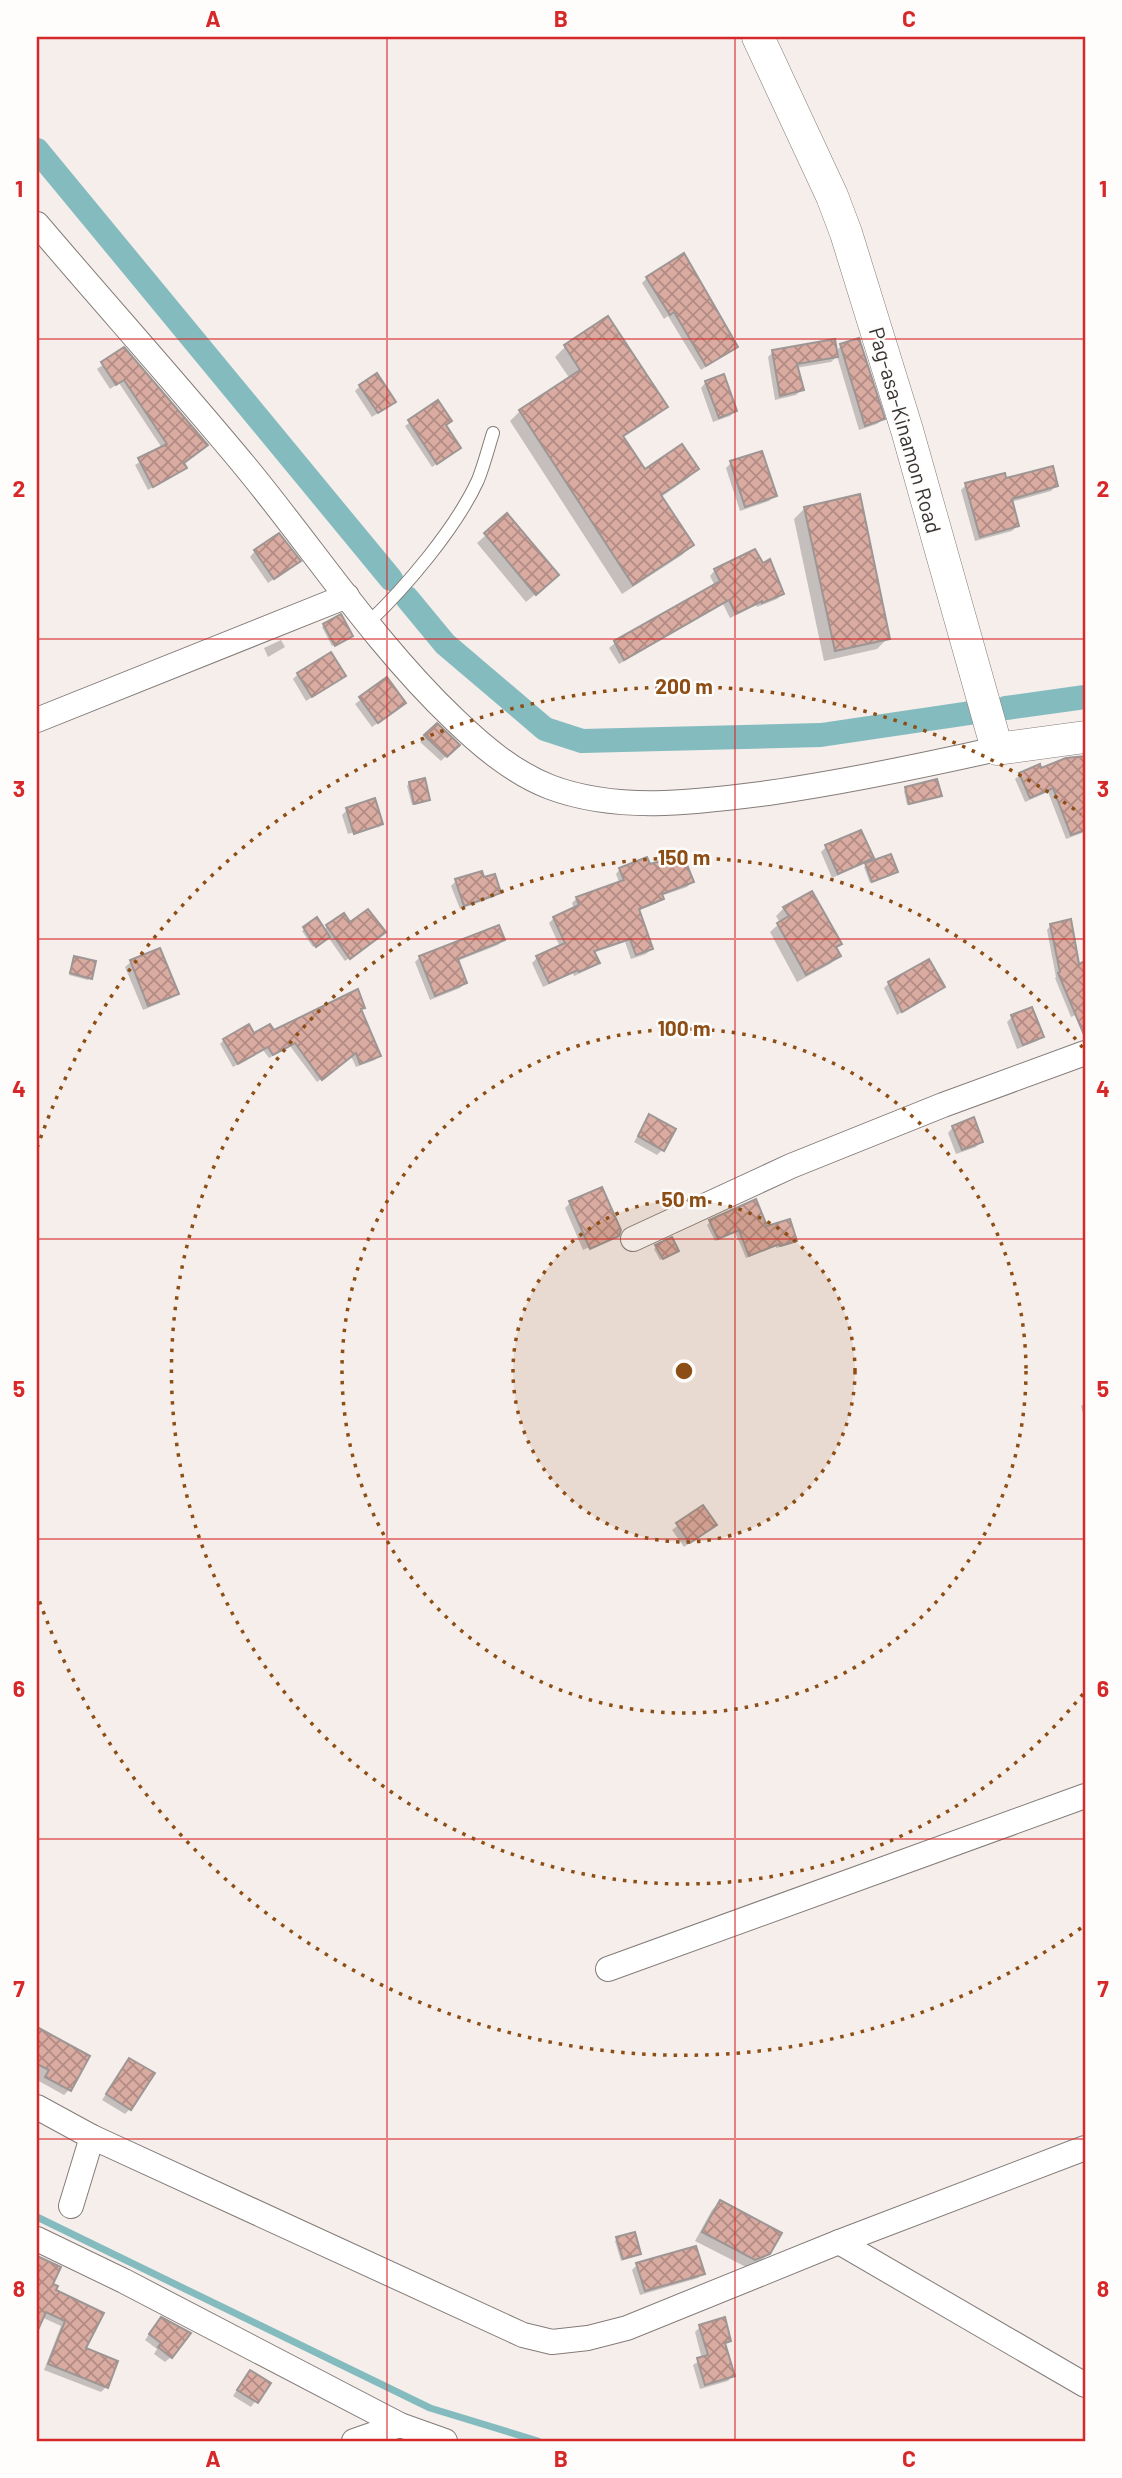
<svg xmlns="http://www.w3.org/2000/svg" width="1122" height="2478" font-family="Barlow,sans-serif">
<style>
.shadow{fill:#0003}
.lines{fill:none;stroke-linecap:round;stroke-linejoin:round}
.stream{stroke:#84bbbe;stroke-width:7}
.canal{stroke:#84bbbe;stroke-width:24}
.building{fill:url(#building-cross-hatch);stroke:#9d9694;stroke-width:2}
.service-casing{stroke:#837c79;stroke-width:14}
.minor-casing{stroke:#837c79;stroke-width:26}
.tertiary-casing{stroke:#837c79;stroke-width:33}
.service{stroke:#fff;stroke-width:12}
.minor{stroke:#fff;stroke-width:24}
.tertiary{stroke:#fff;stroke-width:32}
.grid{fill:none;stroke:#d62828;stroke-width:2;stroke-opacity:0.55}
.ring{fill:none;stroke:#8d4e16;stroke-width:3.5;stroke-dasharray:3.5 7}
.labels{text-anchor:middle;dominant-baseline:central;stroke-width:5;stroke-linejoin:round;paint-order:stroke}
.street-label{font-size:21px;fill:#373433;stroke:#fefdfc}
.centre{fill:#8d4e16;stroke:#fefdfc;stroke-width:3.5}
.ring-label{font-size:21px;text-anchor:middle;font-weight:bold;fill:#8d4e16;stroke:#fefdfc;stroke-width:5;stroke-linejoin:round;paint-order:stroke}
.neatline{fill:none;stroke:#d62828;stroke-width:2.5}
.grid-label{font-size:23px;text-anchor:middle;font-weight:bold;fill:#d62828}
</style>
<defs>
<pattern id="building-cross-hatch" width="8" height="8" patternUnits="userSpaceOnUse" patternTransform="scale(1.75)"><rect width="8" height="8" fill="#daaba1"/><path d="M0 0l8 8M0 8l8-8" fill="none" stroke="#b28c84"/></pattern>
</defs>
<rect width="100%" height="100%" fill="#f6eeeb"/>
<!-- shadow -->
<g class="shadow">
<polygon points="647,278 736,347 701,370 668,316 664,319 642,283"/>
<polygon points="608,319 665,407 655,417 622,438 644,471 697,469 687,479 661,497 692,545 682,555 622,594 510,421 520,411 570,379 555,357 565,347"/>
<polygon points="841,346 883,419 877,424 859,430 837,356 831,362 796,368 802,389 796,395 775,400 768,357 773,352 836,351"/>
<polygon points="124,350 185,468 148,490 135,465 162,448 119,383 110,389 97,369"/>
<polygon points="706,382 735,411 730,416 713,422 701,388"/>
<polygon points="360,386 394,402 372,417 355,391"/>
<polygon points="437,403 454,452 432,467 405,426"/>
<polygon points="731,463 775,496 769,501 740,511 726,468"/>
<polygon points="1005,481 1056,485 1051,491 1011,502 1017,526 1012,531 975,541 961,490 966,485"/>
<polygon points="805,508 888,638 877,649 824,661 794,519"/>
<polygon points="507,516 549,583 526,602 477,543"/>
<polygon points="255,551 293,566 268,583 250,557"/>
<polygon points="715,570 782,594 777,599 757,607 756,605 730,618 723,604 619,664 609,648 615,643 715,586 710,576"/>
<polygon points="325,625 349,638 332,646 322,627"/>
<polygon points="281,640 285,647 268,657 264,648"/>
<polygon points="298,674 338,681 306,701 293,679"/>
<polygon points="386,680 398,708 372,727 355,704"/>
<polygon points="437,725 457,745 441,761 420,742"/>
<polygon points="1085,757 1085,832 1066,839 1048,792 1025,802 1015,779 1020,775 1067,760"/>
<polygon points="409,783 428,800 412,805 407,786"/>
<polygon points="906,789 940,795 907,805 904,791"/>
<polygon points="347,810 381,824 378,828 378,824 348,834 342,815"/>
<polygon points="826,847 872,857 866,863 832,878 821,852"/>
<polygon points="866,865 896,872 870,883 864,867"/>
<polygon points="649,866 692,882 687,887 661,896 662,898 657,903 638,911 651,949 646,954 631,959 625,942 593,953 597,963 593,967 574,976 573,973 543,987 532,963 537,958 560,947 549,923 554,918 574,909 572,903 577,898 619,882 616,874 620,869"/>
<polygon points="456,881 499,893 494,897 460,909 451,886"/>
<polygon points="784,908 840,944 835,949 839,955 830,964 797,982 770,932 780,923 776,916"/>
<polygon points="316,920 324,930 327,926 350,925 380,935 345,961 328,937 313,947 302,931"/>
<polygon points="1051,925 1078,966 1085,963 1085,1011 1071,1017 1055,978 1056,977 1047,930"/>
<polygon points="503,940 498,945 457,961 465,983 460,988 430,1000 415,962 420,957"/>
<polygon points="159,950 177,993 172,998 143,1010 125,967 131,962"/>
<polygon points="75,958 90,978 88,980 69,975"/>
<polygon points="889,983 943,987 897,1015 884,988"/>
<polygon points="363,1007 360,1010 379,1055 375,1060 356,1067 351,1056 317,1082 290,1046 269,1058 263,1050 233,1067 220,1044 224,1040 254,1036"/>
<polygon points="1012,1017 1042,1036 1037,1041 1017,1049 1007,1022"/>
<polygon points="650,1116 662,1150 657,1155 634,1142"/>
<polygon points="953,1127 981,1141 976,1147 956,1154 948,1133"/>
<polygon points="570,1203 616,1235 583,1250 565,1208"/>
<polygon points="710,1222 766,1228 795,1240 791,1244 776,1248 776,1246 746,1258 735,1232 715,1241 707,1225"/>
<polygon points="656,1247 675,1253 660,1260 654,1249"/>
<polygon points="1085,1403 1085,1421 1081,1406"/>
<polygon points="702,1507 709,1530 684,1547 672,1530"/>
<polygon points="42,2032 69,2090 64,2095 37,2080 37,2037"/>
<polygon points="129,2060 130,2109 125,2114 102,2100"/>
<polygon points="720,2202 769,2253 760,2262 746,2267 695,2241 712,2210"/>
<polygon points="617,2239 639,2254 621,2261 615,2241"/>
<polygon points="37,2258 59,2268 51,2284 83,2349 106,2387 101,2392 44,2370 61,2326 37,2315"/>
<polygon points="637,2265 703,2273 698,2278 640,2295 632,2270"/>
<polygon points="156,2325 171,2357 165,2362 154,2354 157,2349 145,2340"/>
<polygon points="700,2327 729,2340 724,2346 733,2375 728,2381 700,2389 693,2365 702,2359 695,2332"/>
<polygon points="245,2377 268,2383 251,2407 233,2396"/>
</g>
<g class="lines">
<!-- stream -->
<polyline class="stream" points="37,2217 430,2408 538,2441"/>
<!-- canal -->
<g class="canal">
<polyline points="37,150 391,579"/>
<polyline points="407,598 445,644 545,729 582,741 821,735 970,713"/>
<polyline points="1006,708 1085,697"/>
</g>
</g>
<!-- building -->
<g class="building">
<polygon points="684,253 738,347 706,366 674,312 670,315 646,277"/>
<polygon points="608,316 668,407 623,436 645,469 682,444 699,469 661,495 694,545 633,585 519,410 580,370 564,345"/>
<polygon points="859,338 885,419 865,426 840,344"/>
<polygon points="835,339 838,357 797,364 804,390 780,396 772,350"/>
<polygon points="124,347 208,445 184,463 187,468 153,487 138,458 167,444 124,380 116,385 101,362"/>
<polygon points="377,373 396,402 378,413 359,385"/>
<polygon points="724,374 737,411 719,418 705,381"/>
<polygon points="438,400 452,421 446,425 461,448 437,464 408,420"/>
<polygon points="762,451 777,496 745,507 730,461"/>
<polygon points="1053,466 1058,486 1012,499 1019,526 980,537 965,483 1005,473 1006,478"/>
<polygon points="860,494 890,639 835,651 804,507"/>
<polygon points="507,513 559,575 536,595 484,533"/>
<polygon points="279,533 301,561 274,579 254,550"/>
<polygon points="755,549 763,563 770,559 784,594 762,603 762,601 736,614 729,600 624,660 614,641 720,581 714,569"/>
<polygon points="341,614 353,636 335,646 323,624"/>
<polygon points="331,652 346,676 312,697 297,673"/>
<polygon points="387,677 406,703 378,723 359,697"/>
<polygon points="437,723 460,745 447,757 424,735"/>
<polygon points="1085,756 1085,830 1071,835 1053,788 1030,798 1019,773 1040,764 1041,768 1066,758"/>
<polygon points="425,778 430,800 414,804 409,782"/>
<polygon points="937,779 942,796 909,804 905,787"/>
<polygon points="375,798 383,824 354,834 346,808"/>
<polygon points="861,830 874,858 838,874 825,845"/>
<polygon points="891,854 898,872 872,882 865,863"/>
<polygon points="683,855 694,882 662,894 664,899 639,909 653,949 636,955 630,939 594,951 600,963 579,972 578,970 549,983 536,956 565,943 553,917 579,905 576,897 624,880 619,868 647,857 650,864"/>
<polygon points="482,871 484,877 495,874 501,893 464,906 455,879"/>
<polygon points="812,891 842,944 836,947 841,956 806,975 777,923 789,916 783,907"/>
<polygon points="368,909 386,932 350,959 326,925 344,913 350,922"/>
<polygon points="317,917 330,937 316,947 303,927"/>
<polygon points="1071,919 1079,964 1085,961 1085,1037 1058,973 1060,972 1050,924"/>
<polygon points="499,925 505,940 458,959 467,983 435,996 419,956"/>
<polygon points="160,948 179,994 148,1006 130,960"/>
<polygon points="74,956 96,961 92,979 70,973"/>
<polygon points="929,959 945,987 902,1012 888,982"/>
<polygon points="358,989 365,1008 361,1009 381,1056 360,1064 356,1053 322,1080 295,1043 273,1055 268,1047 238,1064 223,1039 249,1024 254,1033 270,1024 274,1030"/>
<polygon points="1032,1007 1044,1037 1023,1045 1011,1015"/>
<polygon points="649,1114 676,1129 664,1151 638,1136"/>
<polygon points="974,1117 983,1142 962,1150 952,1126"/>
<polygon points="602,1187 621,1230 619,1236 590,1249 569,1201"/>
<polygon points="756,1199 767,1226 790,1219 797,1241 780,1246 779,1244 749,1256 739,1230 718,1239 709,1220"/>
<polygon points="672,1237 679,1251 663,1259 655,1245"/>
<polygon points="703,1505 717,1525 690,1543 676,1523"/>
<polygon points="37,2027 90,2056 71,2091 45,2077 49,2070 37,2064"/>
<polygon points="129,2058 155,2073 131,2110 106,2094"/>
<polygon points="720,2200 782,2233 770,2254 755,2260 702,2232"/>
<polygon points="635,2232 641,2254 623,2259 616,2237"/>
<polygon points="696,2246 705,2274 645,2291 636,2263"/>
<polygon points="37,2256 61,2267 53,2284 58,2286 56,2290 104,2313 86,2348 118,2361 108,2388 48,2364 65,2321 46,2312 37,2332"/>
<polygon points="161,2317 191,2333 172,2358 158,2347 161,2343 149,2334"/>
<polygon points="725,2317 731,2341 725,2343 735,2376 705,2385 697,2358 708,2355 699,2325"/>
<polygon points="250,2370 271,2383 258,2403 237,2390"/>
</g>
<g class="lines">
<!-- service casing -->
<g class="service-casing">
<path id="service" d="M368 623C406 587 456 528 478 480 484 465 488 449 493 433"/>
</g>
<!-- minor casing -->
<g class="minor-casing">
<g id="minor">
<path d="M37 224C106 305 177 384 245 466 315 551 375 644 455 720 483 747 514 773 550 787 619 813 697 802 768 793 845 782 921 766 997 749"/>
<polyline points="37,720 347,596"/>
<polyline points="633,1239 791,1166 943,1105 1085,1053"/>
<polyline points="608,1969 1085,1796"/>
<polyline points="37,2107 92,2137 523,2335 552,2342 588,2338 627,2328 839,2242 1085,2148"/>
<polyline points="71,2206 92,2137"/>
<polyline points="37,2239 124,2281 400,2425 445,2441"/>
<polyline points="839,2242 1085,2385"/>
<polyline points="354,2441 400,2425"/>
</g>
</g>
<!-- tertiary casing -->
<g class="tertiary-casing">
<polyline id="tertiary" points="758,37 832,196 846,233 907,430 997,749 1085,737"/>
</g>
<!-- service -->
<use href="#service" class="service"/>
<!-- minor -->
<use href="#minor" class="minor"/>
<!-- tertiary -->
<use href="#tertiary" class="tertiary"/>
</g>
<!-- grid -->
<path class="grid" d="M387 37V2441M735 37V2441M37 339H1085M37 639H1085M37 939H1085M37 1239H1085M37 1539H1085M37 1839H1085M37 2139H1085"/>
<!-- distance rings -->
<circle cx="684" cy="1371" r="171" fill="#8d4e16" fill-opacity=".12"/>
<g class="ring">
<circle cx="684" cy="1371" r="171"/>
<circle cx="684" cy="1371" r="342"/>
<path d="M1083 1694A513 513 0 1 1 1083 1048"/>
<path d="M1081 1928A684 684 0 0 1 37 1594M37 1148A684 684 0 0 1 1081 814"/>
</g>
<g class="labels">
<!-- street labels -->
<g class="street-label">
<text transform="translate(906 430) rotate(74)">Pag-asa-Kinamon Road</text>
</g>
</g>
<circle cx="684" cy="1371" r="10" class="centre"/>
<g class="ring-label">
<text x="684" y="694">200 m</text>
<text x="684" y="865">150 m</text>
<text x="684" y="1036">100 m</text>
<text x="684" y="1207">50 m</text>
</g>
<!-- border -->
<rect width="1122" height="2478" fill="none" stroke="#fefdfc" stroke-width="77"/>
<rect x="38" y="38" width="1046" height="2402" class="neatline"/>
<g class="grid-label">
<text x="213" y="27">A</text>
<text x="561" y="27">B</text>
<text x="909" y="27">C</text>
<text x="19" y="197">1</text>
<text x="1103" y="197">1</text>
<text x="19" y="497">2</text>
<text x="1103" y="497">2</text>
<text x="19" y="797">3</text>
<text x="1103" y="797">3</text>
<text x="19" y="1097">4</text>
<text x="1103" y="1097">4</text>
<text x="19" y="1397">5</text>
<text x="1103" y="1397">5</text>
<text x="19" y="1697">6</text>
<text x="1103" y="1697">6</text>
<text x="19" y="1997">7</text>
<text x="1103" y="1997">7</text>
<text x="19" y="2297">8</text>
<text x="1103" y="2297">8</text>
<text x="213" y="2467">A</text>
<text x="561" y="2467">B</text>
<text x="909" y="2467">C</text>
</g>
</svg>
